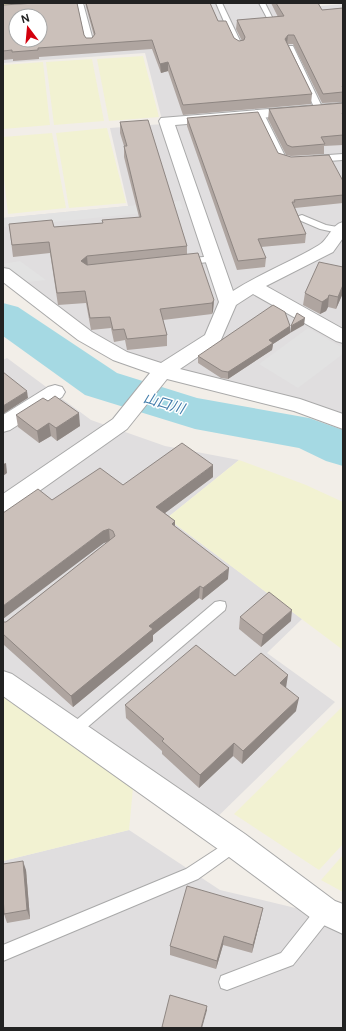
<svg xmlns="http://www.w3.org/2000/svg" width="346" height="1031" font-family="'DM Sans','Noto Sans JP',sans-serif">
<style>
.residential{fill:#e0dedf;fill-rule:evenodd}
.farmland{fill:#f2f2d2}
.parking{fill:#e2e2e2}
.lines{fill:none;stroke-linecap:round;stroke-linejoin:round}
.river{fill:#a5d9e3;fill-rule:evenodd}
.lane-casing{stroke:#a9a9a9;stroke-width:2}
.street-casing{stroke:#a9a9a9;stroke-width:2}
.secondary-casing{stroke:#7b8100;stroke-width:2}
.lane{fill:#fff;fill-rule:evenodd}
.street{fill:#fff;fill-rule:evenodd}
.secondary{fill:#fffeb9;fill-rule:evenodd}
.wall{fill:#afa5a0}
.shaded-wall{fill:#8e8682}
.building{fill:#cbc0ba;stroke:#8e8682;fill-rule:evenodd}
.labels{text-anchor:middle;dominant-baseline:central;stroke-width:3;stroke-linejoin:round;paint-order:stroke}
.water-label{font-size:14px;font-style:italic;fill:#3f7baa;stroke:#fff}
</style>
<rect width="100%" height="100%" fill="#f2eee8"/>
<!-- residential -->
<g class="residential">
<path d="M121 3H318L320 6 343 4V416L158 367 86 335 3 268V218L128 206 110 128 163 124 145 53 3 63V10ZM16 16H40V40H16Z"/>
<polygon points="7,358 91,420 165,446 239,460 167,518 302,619 267,653 335,702 202,832 3,695 3,360"/>
<polygon points="129,830 220,890 308,911 343,931 343,1028 3,1028 3,861"/>
</g>
<!-- farmland -->
<g class="farmland">
<polygon points="143,56 159,117 109,121 97,59"/>
<polygon points="92,59 104,121 54,125 46,62"/>
<polygon points="43,62 50,125 3,129 3,65"/>
<polygon points="107,128 126,203 69,208 56,133"/>
<polygon points="52,133 66,208 8,214 3,170 3,137"/>
<polygon points="239,460 306,485 343,502 343,650 167,518"/>
<polygon points="3,695 133,788 129,830 3,861"/>
<polygon points="343,706 343,844 319,870 234,814"/>
<polygon points="343,855 343,892 321,880"/>
</g>
<!-- parking -->
<g class="parking">
<polygon points="180,201 183,209 3,227 3,218"/>
<polygon points="20,261 46,280 27,282 3,264"/>
<polygon points="308,328 343,348 343,354 298,388 259,364"/>
</g>
<g class="lines">
<!-- river -->
<polygon class="river" points="3,303 18,307 117,373 197,398 309,418 343,430 343,466 326,461 299,448 195,429 85,395 3,336"/>
<!-- lane casing -->
<g class="lane-casing">
<g id="lane">
<polygon points="77,3 83,3 94,44 93,46 87,46 86,44"/>
<polygon points="216,3 222,3 243,47 242,49 239,49 235,47"/>
<polygon points="259,3 265,3 272,17 271,18 267,18"/>
<polygon points="287,46 293,46 294,48 323,109 322,111 319,111 315,109 286,48"/>
<polygon points="257,112 263,112 285,156 296,161 295,163 292,164 279,160 256,114"/>
<polygon points="343,154 343,160 314,162 310,159 314,156"/>
<polygon points="302,215 326,225 343,228 343,234 320,229 299,220 297,218 299,216"/>
<polygon points="213,256 218,259 216,261 184,265 179,262 184,259"/>
<polygon points="220,601 225,602 226,606 225,610 77,736 72,738 67,736 65,732 67,728 215,602"/>
<polygon points="235,837 240,839 243,844 240,849 198,879 3,961 3,945 186,869"/>
<polygon points="325,903 331,905 333,911 331,917 293,965 227,990 221,988 219,982 221,976 281,953 319,905"/>
</g>
</g>
<!-- street casing -->
<g class="street-casing">
<g id="street">
<path d="M343 103V111L175 125 233 291C261 273 291 262 319 245 329 239 331 225 343 222V238L333 252 266 286 343 329V343L336 341 253 294 236 305 220 342 180 369 300 399 343 414V429L294 411 167 379 127 429 11 511 3 513V494L113 419 150 373 113 360 78 340 3 282V268L9 269 92 332 127 352 161 363 205 335 219 302 159 121 161 118Z"/>
<polygon points="55,385 62,387 65,392 62,397 10,430 3,432 3,415 48,387"/>
<polygon points="3,671 12,674 245,834 335,901 343,904 343,934 315,921 225,854 3,696"/>
</g>
</g>
<!-- secondary casing -->
<g class="secondary-casing">
<polygon id="secondary" points="3,3 12,3 10,6 3,7"/>
</g>
<!-- lane -->
<use href="#lane" class="lane"/>
<!-- street -->
<use href="#street" class="street"/>
<!-- secondary -->
<use href="#secondary" class="secondary"/>
</g>
<!-- wall -->
<g class="wall">
<polygon points="85,3 210,3 218,21 234,38 239,41 242,41 236,29 237,20 278,17 271,3 318,3 322,10 343,8 343,102 322,103 293,44 288,44 312,94 311,104 183,115 168,71 161,73 152,49 39,57 39,59 13,61 13,59 3,60 3,5 84,35 86,38 92,38 94,36"/>
<polygon points="343,103 343,145 324,146 324,154 291,156 286,155 268,119 269,109"/>
<polygon points="187,118 278,153 343,181 343,203 295,208 306,234 305,243 261,247 266,258 265,267 237,270 187,126"/>
<polygon points="120,122 187,246 187,254 214,300 213,311 212,314 163,320 167,335 167,346 127,350 125,340 114,342 111,328 91,330 86,303 58,305 50,253 13,257 9,224 54,227 103,223 139,217 124,157 124,146 120,133"/>
<polygon points="343,267 343,293 336,309 328,307 326,311 320,314 303,305 305,293"/>
<polygon points="290,326 290,333 273,344 272,350 228,379 221,378 198,363 198,356"/>
<polygon points="16,415 80,426 57,441 51,436 39,443 18,427"/>
<polygon points="213,477 165,513 175,521 175,527 228,579 202,600 199,598 153,635 153,641 73,707 4,645 3,640 3,631 6,622 109,541 104,543 52,500 123,485"/>
<polygon points="240,617 291,621 261,647 239,629"/>
<polygon points="286,688 296,711 242,764 233,756 199,788 162,754 162,751 126,718 125,705"/>
<polygon points="3,864 26,870 30,919 7,923 4,914 3,900"/>
<polygon points="261,917 252,953 223,945 216,969 170,955 170,946"/>
</g>
<!-- shaded-wall -->
<g class="shaded-wall">
<polygon points="288,35 287,44 285,39"/>
<polygon points="168,62 168,71 161,73 160,64"/>
<polygon points="87,256 88,268 81,261"/>
<polygon points="343,285 343,293 336,309 338,297"/>
<polygon points="329,295 328,307 326,311 320,314 322,302"/>
<polygon points="214,300 213,311 212,314 212,303"/>
<polygon points="305,318 304,325 290,333 291,326"/>
<polygon points="290,326 290,333 273,344 272,350 228,379 228,372 269,340"/>
<polygon points="27,391 28,398 3,414 3,406"/>
<polygon points="79,413 80,426 57,441 56,428"/>
<polygon points="49,423 51,436 39,443 37,431"/>
<polygon points="6,463 7,473 3,476 3,464"/>
<polygon points="213,465 213,477 157,519 156,507"/>
<polygon points="175,521 175,533 172,524"/>
<polygon points="109,529 110,541 104,543 3,619 3,606 103,531"/>
<polygon points="229,568 228,579 202,600 203,588"/>
<polygon points="200,586 199,598 153,635 153,641 73,707 71,696 149,626"/>
<polygon points="292,610 291,621 261,647 263,635"/>
<polygon points="288,675 286,688 280,683"/>
<polygon points="299,698 296,711 242,764 243,751"/>
<polygon points="234,743 233,756 199,788 200,775"/>
<polygon points="23,861 26,870 30,919 27,910"/>
<polygon points="263,908 261,917 252,953 253,945"/>
<polygon points="224,936 223,945 216,969 217,961"/>
<polygon points="207,1006 207,1010 202,1028 201,1028"/>
</g>
<!-- building -->
<g class="building">
<path d="M36 3H77L84 35 86 38H92L95 34 86 3H210L218 21H226L234 38 239 41 244 40 245 37 237 20 284 16 276 3H318L322 10 343 8V86H342L343 88V92L323 94 294 35H288L285 39 312 94 183 105 168 62 160 64 152 40 38 48V50L12 52V50L3 51V5ZM16 16H40V40H16Z"/>
<polygon points="343,103 343,113 342,113 343,115 343,135 321,137 325,144 292,147 287,145 269,109"/>
<polygon points="258,112 278,153 291,157 329,155 343,181 343,195 294,200 295,202 292,202 306,234 258,239 266,258 238,261 187,118"/>
<polygon points="148,120 187,246 87,256 81,261 87,265 198,253 214,300 212,303 160,309 167,335 127,339 124,329 113,330 110,317 90,318 85,291 57,293 49,242 12,245 9,224 52,220 54,227 103,223 102,220 141,217 124,146 127,146 120,122"/>
<polygon points="319,262 343,267 343,285 338,297 329,295 328,298 322,302 305,293"/>
<polygon points="273,305 285,312 290,326 269,340 273,343 228,372 222,371 198,356"/>
<polygon points="297,313 305,318 291,326"/>
<polygon points="3,372 27,391 3,406"/>
<polygon points="55,396 79,413 56,428 49,423 37,431 16,415 43,398 48,401"/>
<polygon points="182,443 213,465 156,507 175,521 172,524 229,568 203,588 200,586 149,626 153,629 71,696 3,634 3,632 4,631 3,631 3,622 6,622 115,536 113,531 109,529 103,531 3,606 3,513 38,489 52,500 100,468 123,485"/>
<polygon points="269,592 292,610 263,635 240,617"/>
<polygon points="196,645 235,676 261,653 288,675 280,683 299,698 243,751 234,743 200,775 162,741 164,739 125,705"/>
<polygon points="23,861 27,910 4,914 3,894 3,864"/>
<polygon points="187,886 263,908 253,945 224,936 217,961 170,946"/>
<polygon points="170,995 207,1006 201,1028 166,1028 162,1027"/>
</g>
<g class="labels">
<!-- water labels -->
<g class="water-label">
<text transform="translate(164 403) rotate(17)">山口川</text>
</g>
</g>
<!-- border -->
<rect width="346" height="1031" fill="none" stroke="#222222" stroke-width="8"/>
<!-- north arrow -->
<g transform="translate(28 28) rotate(344)"><circle r="19" fill="#ffffff" stroke="#a7a7a7"/>
<path d="M0-3L7 15L0 10L-7 15Z" fill="#d3000d"/>
<text y="-6" font-size="11" font-weight="bold" text-anchor="middle" fill="#222222">N</text>
</g>
</svg>
